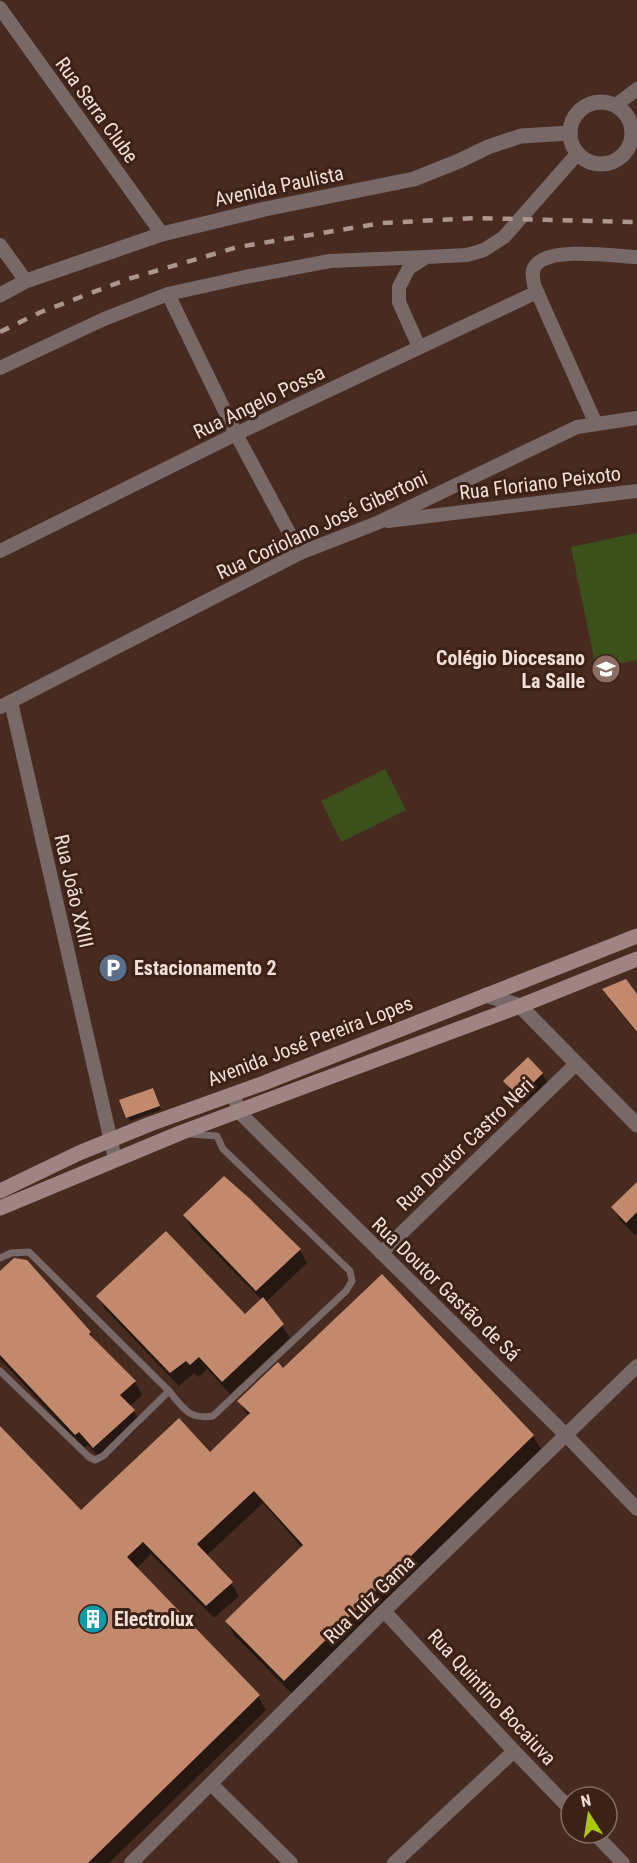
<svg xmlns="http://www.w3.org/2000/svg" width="637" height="1863" font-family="'Roboto Condensed',sans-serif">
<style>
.green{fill:#3c501c}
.shadow{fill:#0007}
.building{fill:#c3896d}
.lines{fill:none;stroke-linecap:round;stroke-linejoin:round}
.service{stroke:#786867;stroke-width:7}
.minor{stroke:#786867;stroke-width:14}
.tertiary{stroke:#786867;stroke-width:15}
.secondary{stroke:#9e8584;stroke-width:15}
.rail{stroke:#ad968e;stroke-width:4.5;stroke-dasharray:10 10;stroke-linecap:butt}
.labels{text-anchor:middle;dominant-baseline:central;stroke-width:6;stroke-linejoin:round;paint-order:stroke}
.street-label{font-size:20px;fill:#f1ded7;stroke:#3c2117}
.poi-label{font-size:20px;font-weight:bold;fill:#f1ded7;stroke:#3c2117;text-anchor:start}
</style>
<rect width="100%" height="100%" fill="#472b21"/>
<!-- green -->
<g class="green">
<polygon points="637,533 637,660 596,668 571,547"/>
<polygon points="385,769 406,810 341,842 321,801"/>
</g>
<!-- shadow -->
<g class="shadow">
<polygon points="605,990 637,996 637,1033 612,1003"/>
<polygon points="542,1074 547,1082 524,1104 510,1090 505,1081"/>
<polygon points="155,1093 161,1110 130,1121 121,1101"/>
<polygon points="637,1184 637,1233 635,1235 620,1220 613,1207"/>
<polygon points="185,1216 300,1250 307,1263 266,1302 290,1338 230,1394 207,1369 199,1377 194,1373 179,1386 105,1309 98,1296 245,1316 262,1300 192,1229"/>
<polygon points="0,1273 90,1332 96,1343 135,1382 142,1395 130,1406 142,1424 102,1461 88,1445 83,1448 0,1359"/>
<polygon points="382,1276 533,1436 541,1449 292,1694 234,1635 227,1621 302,1548 263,1503 206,1556 231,1583 239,1596 214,1618 151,1554 136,1569 258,1696 266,1710 109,1863 0,1863 0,1428 81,1512 210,1454 249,1417 239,1401 283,1370"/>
</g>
<!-- building -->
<g class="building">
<polygon points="626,979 637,994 637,1032 602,989"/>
<polygon points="528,1057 543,1073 519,1097 503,1081"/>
<polygon points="153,1088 160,1106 126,1118 119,1100"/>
<polygon points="224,1176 249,1198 301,1249 256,1291 183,1215"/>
<polygon points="637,1182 637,1212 626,1223 611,1207"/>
<polygon points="166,1231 245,1314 263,1297 284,1324 222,1382 199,1357 190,1365 186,1361 170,1373 96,1296"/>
<polygon points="14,1258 27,1260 91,1332 89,1334 136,1381 120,1395 135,1410 93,1448 79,1432 75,1435 0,1355 0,1271"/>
<polygon points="382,1274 534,1435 284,1681 225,1621 303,1545 254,1491 197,1544 233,1582 206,1606 143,1542 127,1557 260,1695 88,1863 0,1863 0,1426 81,1510 179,1418 210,1452 250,1413 237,1401 278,1362 283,1368"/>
</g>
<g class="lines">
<!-- service -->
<g class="service">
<path d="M0 1258 11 1253 29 1252 169 1391C183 1408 189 1420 213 1416L346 1291 352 1281 350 1271 223 1149 217 1136 191 1134"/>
<polyline points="0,1371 89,1457 95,1460 103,1456 169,1391"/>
</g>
<!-- minor -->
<g class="minor">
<polyline points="0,8 162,234"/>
<polyline points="616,105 637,89"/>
<polyline points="0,245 26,281"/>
<polyline points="168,294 236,434 300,553"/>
<polyline points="419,347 399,302 399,287 409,268 426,257 467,255 484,250 504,237 578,153"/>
<polyline points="0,368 104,319 168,294 245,277 330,261 426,257"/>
<path d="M596 424 534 285C533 278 531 272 535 266 549 246 615 256 637 257"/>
<polyline points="388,521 637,491"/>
<polyline points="0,551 236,434 537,292"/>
<polyline points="11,702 115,1159"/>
<polyline points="0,707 300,553 377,523 577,427 637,418"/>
<polyline points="234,1094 238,1111 566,1435 637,1509"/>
<polyline points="381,1253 577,1063"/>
<polyline points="384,1611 514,1751 571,1810"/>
<polyline points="211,1784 291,1863"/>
<polyline points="594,1833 623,1863"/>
<polyline points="131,1863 384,1611 637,1366"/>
<polyline points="394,1863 514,1751"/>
</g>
<!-- tertiary -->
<g class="tertiary">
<circle cx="601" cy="133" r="31"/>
<polyline points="0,295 26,281 162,234 265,209 414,179 459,161 488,147 521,136 570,133"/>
<polyline points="486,995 520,1006 637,1125"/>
</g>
<!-- secondary -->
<g class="secondary">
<polyline points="0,1191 79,1153 150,1124 264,1083 637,936"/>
<polyline points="0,1208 180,1133 520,1006 637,959"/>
</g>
<!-- rail -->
<polyline class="rail" points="0,332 41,312 128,279 238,247 382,223 477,218 637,222"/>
</g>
<!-- icons -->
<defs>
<g id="university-disc" transform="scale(1.5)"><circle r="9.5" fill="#8d6e63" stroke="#3c2117"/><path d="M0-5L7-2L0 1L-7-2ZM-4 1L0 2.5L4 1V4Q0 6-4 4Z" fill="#fff"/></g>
<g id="parking-disc" transform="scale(1.5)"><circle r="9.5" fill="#5c6f8a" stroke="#3c2117"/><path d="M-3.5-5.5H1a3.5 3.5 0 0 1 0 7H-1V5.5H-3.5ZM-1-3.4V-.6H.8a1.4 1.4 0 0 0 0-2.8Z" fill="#fff"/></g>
<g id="building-disc" transform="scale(1.5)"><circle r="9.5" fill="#0f9aa8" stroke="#3c2117"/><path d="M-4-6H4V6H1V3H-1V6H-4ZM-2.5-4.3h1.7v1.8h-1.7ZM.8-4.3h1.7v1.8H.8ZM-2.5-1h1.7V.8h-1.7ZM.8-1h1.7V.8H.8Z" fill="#fff"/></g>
</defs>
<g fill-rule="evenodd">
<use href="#university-disc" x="606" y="669"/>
<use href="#parking-disc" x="113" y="968"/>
<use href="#building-disc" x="93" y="1619"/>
</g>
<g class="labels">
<!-- street labels -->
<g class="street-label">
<text transform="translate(97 110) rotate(54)">Rua Serra Clube</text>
<text transform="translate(279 186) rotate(-12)">Avenida Paulista</text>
<text transform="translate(259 402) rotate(-26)">Rua Angelo Possa</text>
<text transform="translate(540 483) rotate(-7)">Rua Floriano Peixoto</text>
<text transform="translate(322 525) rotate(-25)">Rua Coriolano José Gibertoni</text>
<text transform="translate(74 891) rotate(77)">Rua João XXIII</text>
<text transform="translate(310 1041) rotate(-21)">Avenida José Pereira Lopes</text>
<text transform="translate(465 1144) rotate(-44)">Rua Doutor Castro Neri</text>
<text transform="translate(446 1289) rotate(44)">Rua Doutor Gastão de Sá</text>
<text transform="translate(369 1599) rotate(-44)">Rua Luiz Gama</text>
<text transform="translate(492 1697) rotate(47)">Rua Quintino Bocaiuva</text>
</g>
<!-- poi labels -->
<g class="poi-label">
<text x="585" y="658" text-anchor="end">Colégio Diocesano<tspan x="585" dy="23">La Salle</tspan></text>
<text x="134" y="968">Estacionamento 2</text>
<text x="114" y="1619">Electrolux</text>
</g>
</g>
<!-- north arrow -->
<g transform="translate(589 1815) rotate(348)"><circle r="28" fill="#3c2117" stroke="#846d64" stroke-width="1.5"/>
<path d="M0-4.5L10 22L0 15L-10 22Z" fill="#adc60e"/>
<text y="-9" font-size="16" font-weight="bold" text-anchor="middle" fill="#f1ded7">N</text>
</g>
</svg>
